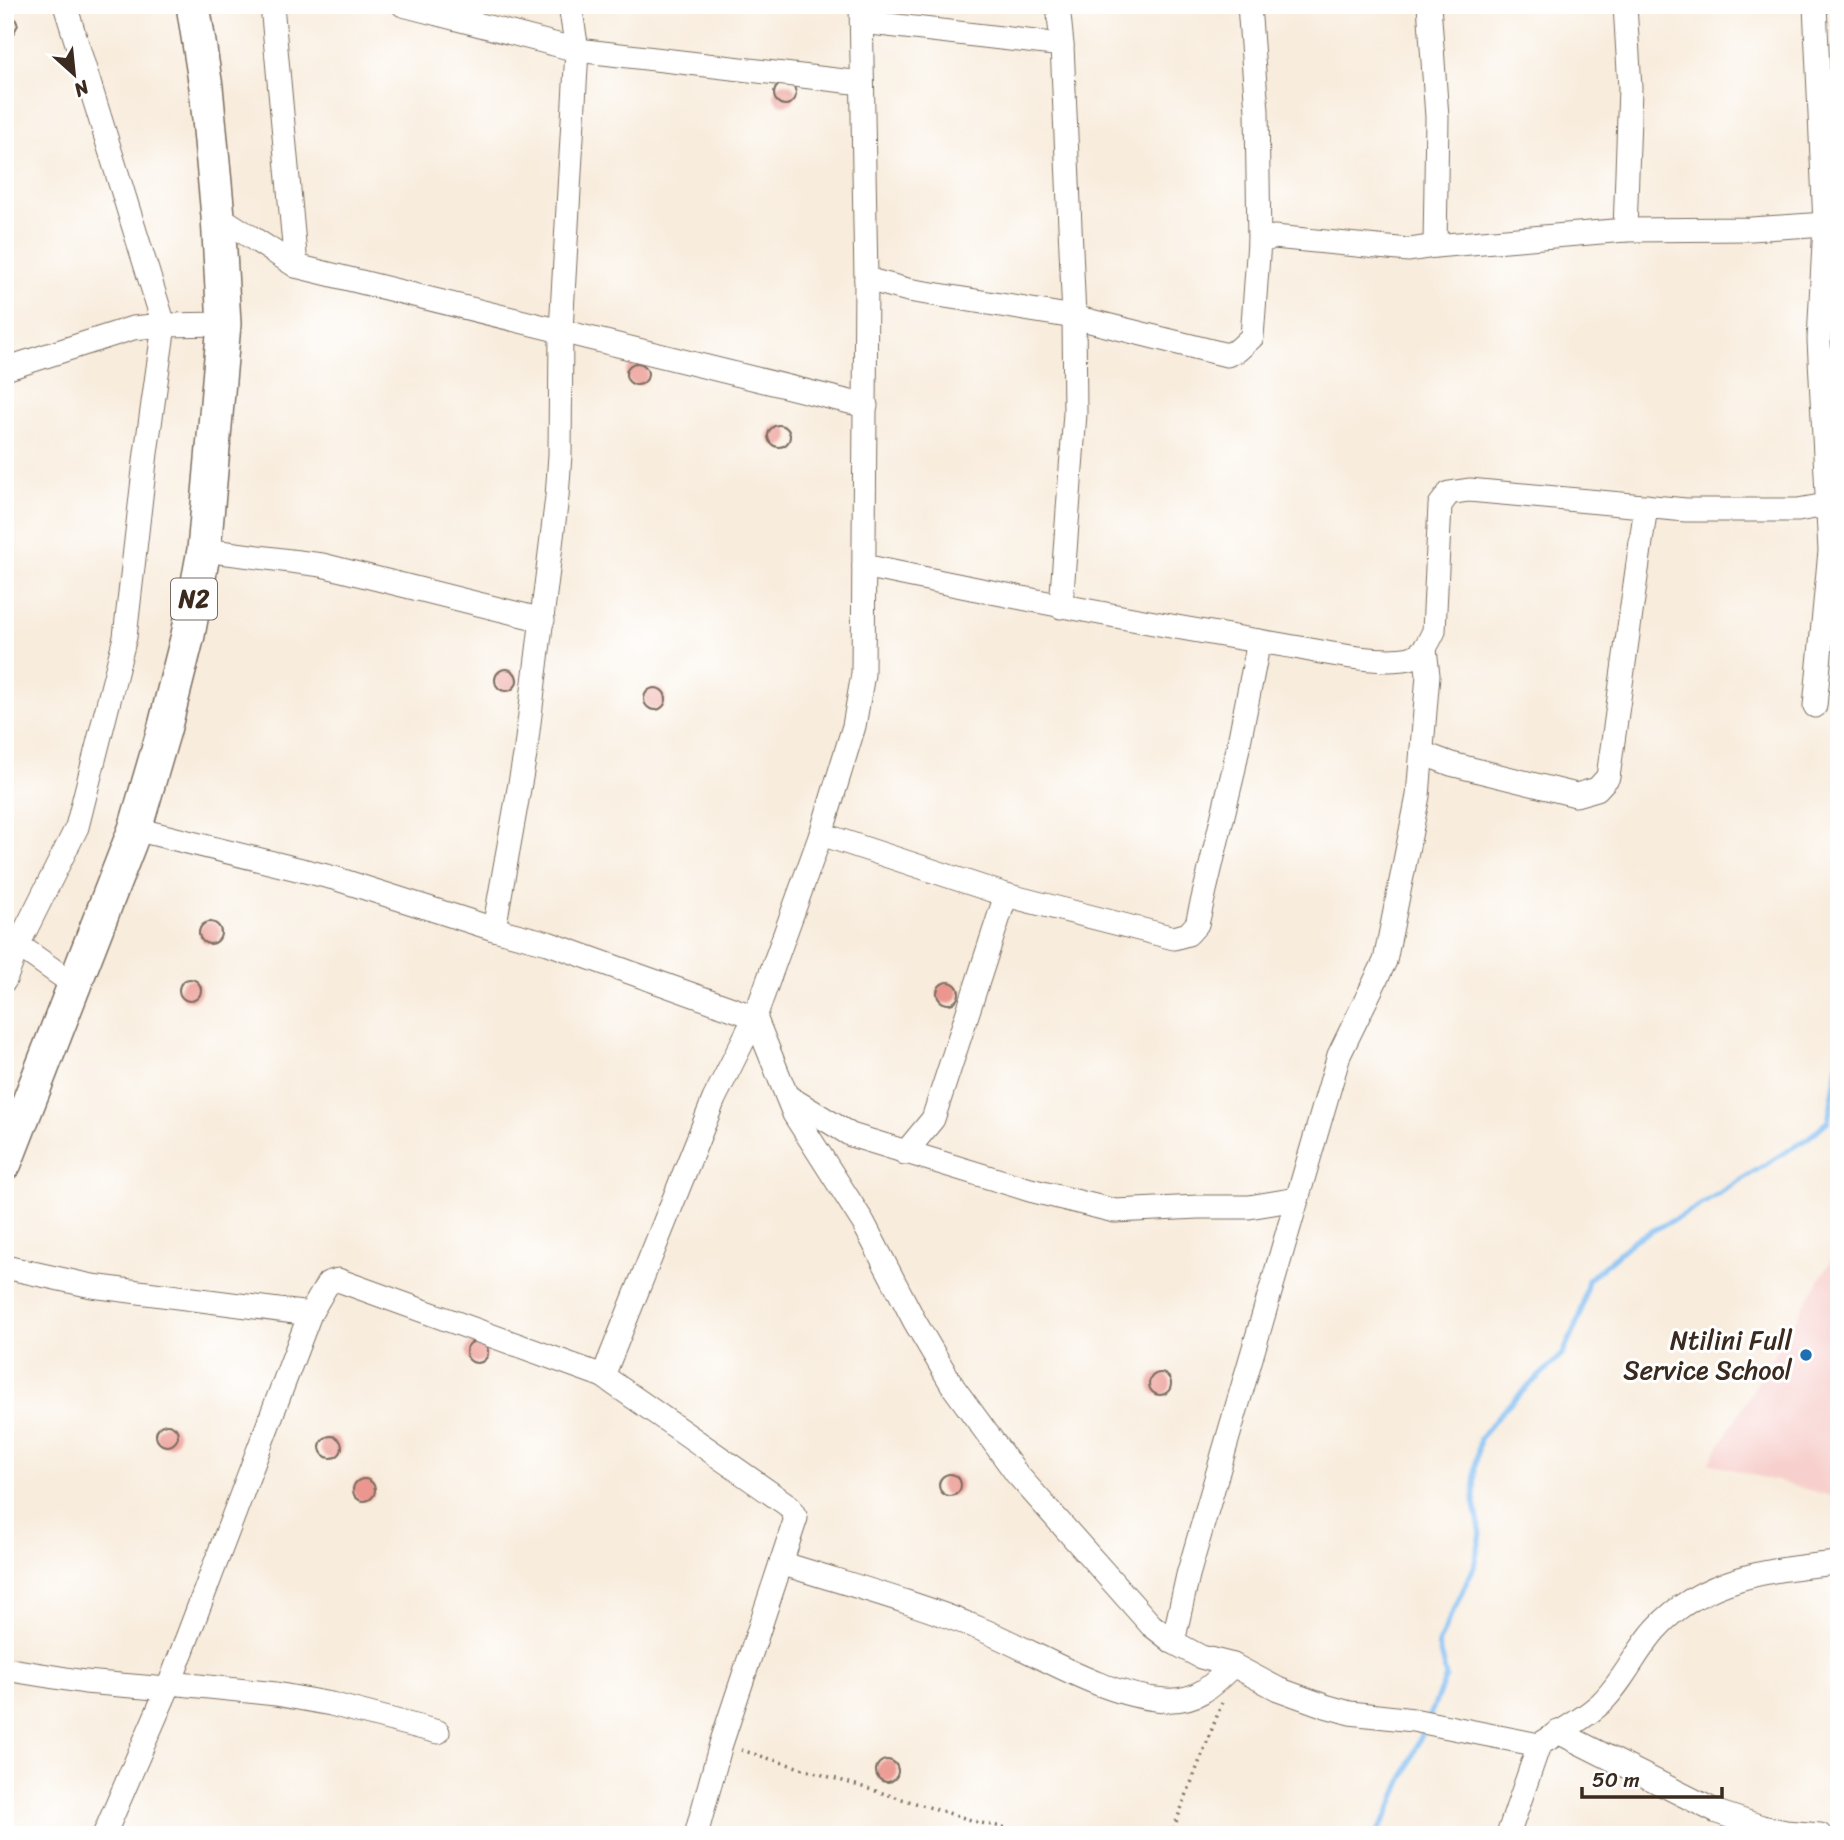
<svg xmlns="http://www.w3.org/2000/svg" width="1844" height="1840" font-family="Sriracha,sans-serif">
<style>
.built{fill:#f7d0cd}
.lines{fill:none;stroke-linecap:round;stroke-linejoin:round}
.stream{stroke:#7fbdf2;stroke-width:5}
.building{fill:#eb9790}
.minor-casing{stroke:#7d6e60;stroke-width:25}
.highway-casing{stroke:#7d6e60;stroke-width:36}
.path{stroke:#7d6e60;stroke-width:3.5;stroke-dasharray:2 5;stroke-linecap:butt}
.minor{stroke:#fff;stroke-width:23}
.highway{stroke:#fff;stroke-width:33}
.poi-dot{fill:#1f6fb2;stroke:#fff;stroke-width:2.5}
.labels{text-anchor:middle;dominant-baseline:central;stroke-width:6;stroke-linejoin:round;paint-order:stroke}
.shield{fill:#fff;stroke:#766a62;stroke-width:2}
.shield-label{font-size:24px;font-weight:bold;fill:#3b2a1e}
.poi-label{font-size:26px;fill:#3b2a1e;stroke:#fff;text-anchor:end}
</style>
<rect width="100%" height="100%" fill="#fff"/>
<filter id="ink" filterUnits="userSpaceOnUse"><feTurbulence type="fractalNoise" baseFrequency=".0143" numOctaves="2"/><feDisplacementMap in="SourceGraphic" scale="14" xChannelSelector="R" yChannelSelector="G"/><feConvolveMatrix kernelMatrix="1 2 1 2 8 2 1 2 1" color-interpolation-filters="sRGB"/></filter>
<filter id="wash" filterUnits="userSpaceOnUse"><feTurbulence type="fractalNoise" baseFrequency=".00686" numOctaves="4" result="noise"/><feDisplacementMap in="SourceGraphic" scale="28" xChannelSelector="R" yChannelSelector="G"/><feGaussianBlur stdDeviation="1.57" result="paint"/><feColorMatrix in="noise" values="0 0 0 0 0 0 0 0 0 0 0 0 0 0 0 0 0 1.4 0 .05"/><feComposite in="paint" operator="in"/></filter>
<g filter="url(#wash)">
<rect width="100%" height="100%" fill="#f8ecdc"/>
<!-- built -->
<polygon class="built" points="1839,1247 1839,1498 1709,1463"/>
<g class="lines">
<!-- stream -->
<g class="stream">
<polyline points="1429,1718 1446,1677 1438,1644 1474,1567 1481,1534 1474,1500 1475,1468 1480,1438 1505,1408 1563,1354 1580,1316 1588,1280 1634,1240 1689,1212 1776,1158 1808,1138 1828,1121 1839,1060"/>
<polyline points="1375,1835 1388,1814 1425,1727"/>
</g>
</g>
<g id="blocks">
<!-- building -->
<g class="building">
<polygon points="5,14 14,16 18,25 13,34 5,36"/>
<circle cx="785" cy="94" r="11"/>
<circle cx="637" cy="374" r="11"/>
<circle cx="779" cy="436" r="11"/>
<circle cx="506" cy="680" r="11"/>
<circle cx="655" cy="699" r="11"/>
<circle cx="210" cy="933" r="11"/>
<circle cx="190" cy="990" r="11"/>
<circle cx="948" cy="993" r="11"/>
<circle cx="477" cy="1352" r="11"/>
<circle cx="1160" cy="1384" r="11"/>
<circle cx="167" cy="1435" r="11"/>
<circle cx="331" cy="1447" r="11"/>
<circle cx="950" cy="1485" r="11"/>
<circle cx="364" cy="1490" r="11"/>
<circle cx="887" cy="1771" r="11"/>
</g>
</g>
</g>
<g filter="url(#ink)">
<use href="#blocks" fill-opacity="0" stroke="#7d6e60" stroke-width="2"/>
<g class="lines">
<!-- minor casing -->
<g class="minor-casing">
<g id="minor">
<polyline points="272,5 296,266"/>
<polyline points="403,5 577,50 862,83"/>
<polyline points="1058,5 1062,45 1074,317 1075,413 1061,607"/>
<polyline points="1249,5 1257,111 1259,242"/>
<polyline points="1429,5 1437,117 1435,246"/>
<polyline points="862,22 1062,45"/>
<polyline points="218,216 296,266 866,406"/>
<polyline points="1625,230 1630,88 1625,5"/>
<polyline points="866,279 908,290 1074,317 1227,355 1238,350 1252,337 1259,242 1274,237 1409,250 1435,246 1625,230 1751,229 1825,224"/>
<polyline points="5,369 133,328 164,325 224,324"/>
<polyline points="204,550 322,565 543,620"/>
<path d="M864 566C1003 595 1143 623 1283 645 1319 651 1376 665 1410 658 1424 654 1428 643 1434 631L1440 505 1449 493 1469 490 1686 510H1798L1826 505"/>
<polyline points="1815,706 1830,551 1819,340 1825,224 1815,5"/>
<polyline points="1422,753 1451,764 1576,795 1597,789 1608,777 1646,506"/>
<path d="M135 829 334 878 494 929 548 943 755 1017 794 1114 863 1222 915 1322 954 1388 1016 1473 1151 1625 1173 1642 1201 1657 1233 1665 1278 1689 1325 1706 1350 1713 1413 1720 1539 1745C1560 1731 1583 1720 1601 1703 1623 1682 1636 1651 1656 1629 1701 1578 1775 1568 1839 1563"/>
<polyline points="821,834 1006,895 1174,938 1188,934 1197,924 1233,773 1259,641"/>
<polyline points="494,929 525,755 557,497 560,455 561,330 577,50 570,5"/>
<polyline points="5,939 18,945 76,986"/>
<polyline points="5,980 18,945 77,827 125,637 146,453 164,325 65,5"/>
<polyline points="787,1096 851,1135 1030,1190 1115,1211 1198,1207 1249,1207 1297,1199"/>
<polyline points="905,1153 933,1119 1006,895"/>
<polyline points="5,1267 92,1286 310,1314 170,1683 104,1835"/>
<polyline points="310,1314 328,1283 338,1280 603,1376 714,1099 755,1017 821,834 854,726 863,674 866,279 861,5"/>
<polyline points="603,1376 789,1506 796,1518 721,1744 696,1835"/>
<path d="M781 1563C847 1584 914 1602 978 1628 1037 1652 1101 1696 1165 1700 1197 1702 1212 1686 1233 1665"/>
<polyline points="1173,1642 1188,1575 1339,1055 1385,961 1418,796 1428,675 1425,649"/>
<polyline points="5,1669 85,1682 167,1689"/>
<polyline points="170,1683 276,1694 331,1704 438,1732"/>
<polyline points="1558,1732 1717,1812 1762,1827 1786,1832 1820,1835"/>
<polyline points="1508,1835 1539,1745"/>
</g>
</g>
<!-- highway casing -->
<g class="highway-casing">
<polyline id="highway" points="5,1163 135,829 164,730 188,635 204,550 224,324 218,216 206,87 193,5"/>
</g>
<!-- path -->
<g class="path">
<polyline points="741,1750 981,1823 1045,1835"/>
<polyline points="1171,1835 1222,1703"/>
</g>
<!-- minor -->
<use href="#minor" class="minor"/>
<!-- highway -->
<use href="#highway" class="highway"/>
</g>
</g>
<!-- markers -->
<circle class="poi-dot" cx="1806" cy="1355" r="7"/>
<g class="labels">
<!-- shield labels -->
<rect class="shield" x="171" y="578.5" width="46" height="41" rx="5"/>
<g class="shield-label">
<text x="194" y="599">N2</text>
</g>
<!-- poi labels -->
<g class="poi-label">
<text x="1792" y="1340">Ntilini Full<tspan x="1792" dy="30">Service School</tspan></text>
</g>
</g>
<!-- margin -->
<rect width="1844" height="1840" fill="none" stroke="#fff" stroke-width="28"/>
<!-- north arrow -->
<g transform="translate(74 74) rotate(153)" stroke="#ffffff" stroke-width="5" paint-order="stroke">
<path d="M0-5L12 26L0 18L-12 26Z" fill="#3b2a1e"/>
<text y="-10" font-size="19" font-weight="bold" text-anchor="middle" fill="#3b2a1e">N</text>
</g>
<!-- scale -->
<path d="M1582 1787v10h140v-10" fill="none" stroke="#3b2a1e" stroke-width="3.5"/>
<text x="1592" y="1787" font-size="21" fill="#3b2a1e" stroke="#ffffff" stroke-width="5" paint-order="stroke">50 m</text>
</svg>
